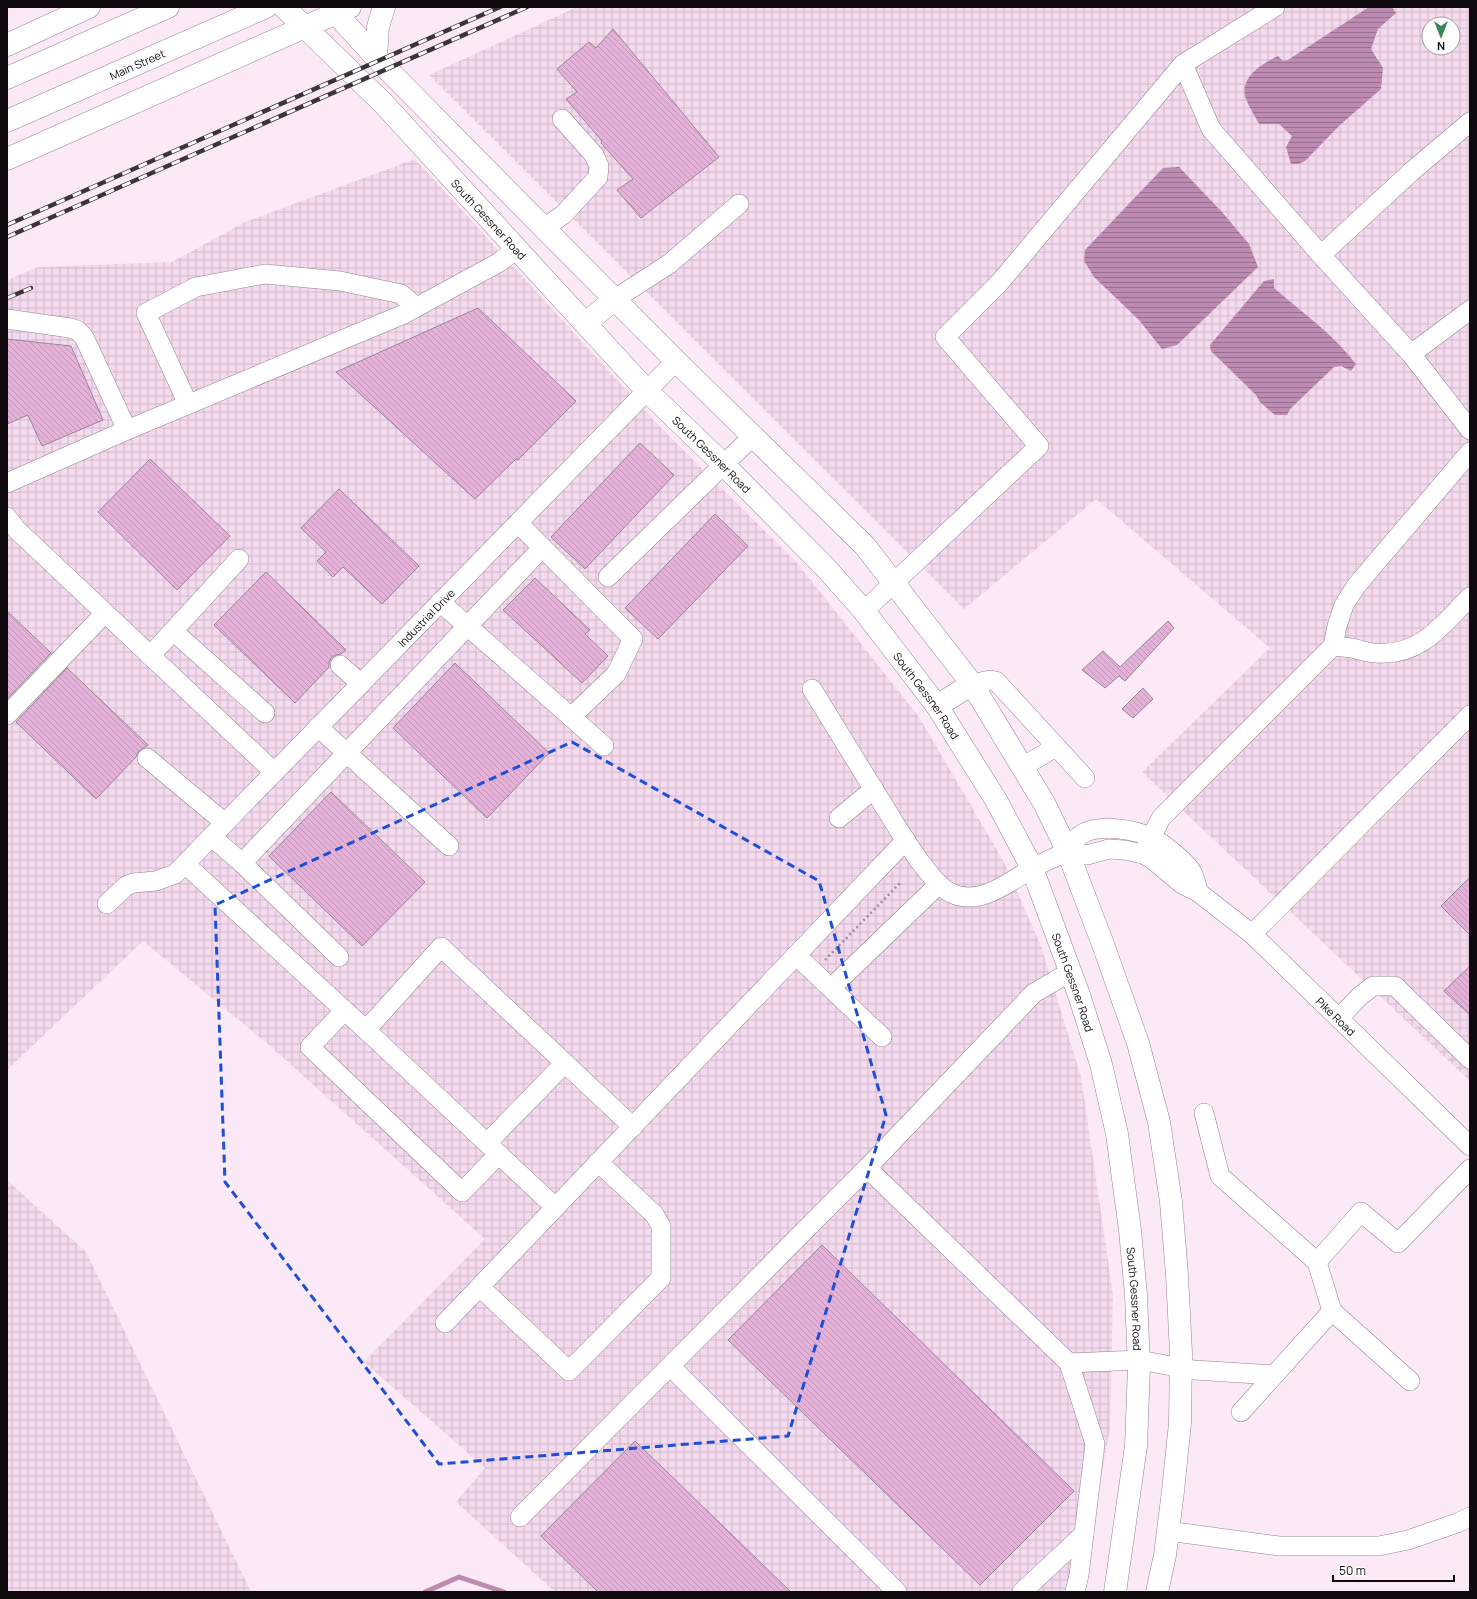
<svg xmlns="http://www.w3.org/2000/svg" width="1477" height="1599" font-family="Manrope,sans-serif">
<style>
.industrial{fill:url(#industrial-grid);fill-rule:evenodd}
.water{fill:url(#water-rules)}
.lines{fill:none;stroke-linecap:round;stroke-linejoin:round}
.stream{stroke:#bd8bb2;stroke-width:5}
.building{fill:url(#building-back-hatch);stroke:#988794}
.minor-casing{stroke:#958390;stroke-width:20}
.major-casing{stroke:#958390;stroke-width:23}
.highway-casing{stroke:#958390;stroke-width:23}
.path{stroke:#9a8d97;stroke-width:2.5;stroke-dasharray:2 3;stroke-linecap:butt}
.minor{stroke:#fff;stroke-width:19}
.major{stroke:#fff;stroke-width:22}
.highway{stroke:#fff;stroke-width:22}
.rail-casing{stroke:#3d343b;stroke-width:4.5}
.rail{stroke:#fdfdfd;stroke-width:3;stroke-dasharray:9;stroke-linecap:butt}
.marked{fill:none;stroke:#1d4ed8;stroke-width:3;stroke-dasharray:8 5;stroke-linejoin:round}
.labels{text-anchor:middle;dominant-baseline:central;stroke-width:3;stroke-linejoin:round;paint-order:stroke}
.street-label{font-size:11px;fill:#100a0f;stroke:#fdfdfd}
</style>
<defs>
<pattern id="industrial-grid" width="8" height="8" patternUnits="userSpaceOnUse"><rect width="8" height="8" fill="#f4daee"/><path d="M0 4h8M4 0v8" fill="none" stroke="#d0bacb"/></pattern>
<pattern id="water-rules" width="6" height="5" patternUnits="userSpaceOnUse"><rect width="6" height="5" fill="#bd8bb2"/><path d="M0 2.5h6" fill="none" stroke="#98708f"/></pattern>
<pattern id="building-back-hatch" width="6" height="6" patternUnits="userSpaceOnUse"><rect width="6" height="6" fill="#e5b1d9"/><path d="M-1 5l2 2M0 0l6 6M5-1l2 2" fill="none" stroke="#c397b9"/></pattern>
</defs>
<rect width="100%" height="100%" fill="#fce9f7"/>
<!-- industrial -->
<g class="industrial">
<path d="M577 7H1470V1081L1142 772 1270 648 1096 499 964 609 429 75ZM1429 24H1453V48H1429Z"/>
<polygon points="415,159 661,428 798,564 919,717 1004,862 1041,946 1081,1077 1113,1295 1110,1428 1080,1592 555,1592 456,1502 485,1468 364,1362 485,1239 269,1045 143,941 7,1070 7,280 38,267 172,262 245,222"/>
<polygon points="7,1180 86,1252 251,1592 7,1592"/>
</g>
<!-- water -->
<g class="water">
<path d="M1369 7H1392L1396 13 1378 29 1371 49 1383 68 1381 89 1339 126 1305 161 1298 164H1291L1286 147 1292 136 1279 124H1259C1255 116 1249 107 1246 99 1238 78 1263 63 1278 56L1283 61 1288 60Z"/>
<polygon points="1179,167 1222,212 1249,244 1258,267 1177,345 1162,349 1139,320 1094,277 1084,261 1085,250 1163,168"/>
<path d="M1274 279V288C1302 312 1334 335 1356 364L1351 371 1341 366 1334 367 1290 409 1287 415H1275L1260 402 1256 395 1211 351 1210 345 1264 281Z"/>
</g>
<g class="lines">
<!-- stream -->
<polyline class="stream" points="425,1592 459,1577 504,1592"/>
</g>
<!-- building -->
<g class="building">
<polygon points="613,29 719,157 641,218 617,190 633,179 601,143 602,141 566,99 577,92 557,69 589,42 596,48"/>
<polygon points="478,308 576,401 518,460 516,459 475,499 336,372"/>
<polygon points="7,339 71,346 103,420 42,446 28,415 7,424"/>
<polygon points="640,443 674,475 585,569 551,537"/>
<polygon points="150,459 230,536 177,590 98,512"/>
<polygon points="339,489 419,566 382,604 343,567 333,577 317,561 326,552 301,528"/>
<polygon points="715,514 748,546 658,639 625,608"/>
<polygon points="266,572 346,650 341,654 336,655 332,657 329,662 329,667 295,703 214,625"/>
<polygon points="535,578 590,630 585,634 608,656 582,683 503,610"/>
<polygon points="7,611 51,653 7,699"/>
<polygon points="1168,621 1174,628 1125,681 1119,676 1105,688 1082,670 1103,651 1120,667"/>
<polygon points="455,663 549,753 487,818 393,728"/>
<polygon points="67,668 148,745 139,751 136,757 96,799 16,722"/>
<polygon points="1143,688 1153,699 1133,718 1122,709"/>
<polygon points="331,792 425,882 362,946 269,856"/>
<polygon points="1470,877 1470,935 1441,906"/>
<polygon points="1470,966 1470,1015 1444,991"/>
<polygon points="822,1245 1074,1491 980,1585 728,1340"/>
<polygon points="635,1441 791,1592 598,1592 541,1536"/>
</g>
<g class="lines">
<!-- minor casing -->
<g class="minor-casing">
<g id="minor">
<polyline points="1183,64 1211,129 1321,255 1411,354 1470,310"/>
<polyline points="544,228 564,214 598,177 599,166 594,155 562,119"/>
<polyline points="1321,255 1411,172 1470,122"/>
<polyline points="615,299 669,264 739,204"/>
<polyline points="7,319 70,328 77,330 84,337 127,430"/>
<polyline points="1411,354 1470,430"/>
<polyline points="188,404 146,313 196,287 265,274 340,281 401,294 416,307"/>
<polyline points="7,483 127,430 404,314 498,263 517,249"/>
<polyline points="7,517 17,530 274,772"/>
<polyline points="518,523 633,639 616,674 571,717"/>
<polyline points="608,577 753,436"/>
<polyline points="440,602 604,746"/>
<polyline points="864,611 1039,446 945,337 1000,282 1183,64 1275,7"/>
<polyline points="173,631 265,713"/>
<path d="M1333 646C1339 647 1345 647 1351 648 1359 649 1367 653 1376 653 1420 657 1442 625 1470 597"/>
<polyline points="150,656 239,559"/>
<polyline points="340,665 361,684"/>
<polyline points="972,684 990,680 996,681 1085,778"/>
<path d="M812 689C835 727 859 765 882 803 896 825 929 883 951 893 979 907 1009 882 1031 869 1042 862 1056 858 1066 851 1071 847 1073 840 1078 837 1096 822 1137 829 1156 840 1166 846 1188 863 1193 874 1195 880 1197 886 1198 892"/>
<polyline points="7,715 105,613"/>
<polyline points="318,727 449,846"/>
<polyline points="147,758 225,823"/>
<polyline points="1022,767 1056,747"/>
<polyline points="839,818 874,789"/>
<polyline points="212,837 242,863 339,957"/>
<path id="s1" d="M1067 850 1087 855 1109 849 1124 850 1143 854 1152 859 1182 884 1198 892 1252 934 1470 1146"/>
<polyline points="1143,854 1161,818 1333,646 1337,626 1344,605 1356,586 1470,452"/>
<polyline points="242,863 542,548"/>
<polyline points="185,864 366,1030 555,1207"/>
<path id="s2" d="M107 904 126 886 133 883 156 881 175 874 676 361"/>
<polyline points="1252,934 1470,715"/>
<polyline points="796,955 882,1037"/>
<polyline points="1070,972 1034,993 867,1168 1069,1363 1139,1360 1194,1370 1274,1375"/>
<polyline points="831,988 938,885"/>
<polyline points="344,1011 310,1047 462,1192 499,1154"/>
<polyline points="1339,1018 1360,996 1373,986 1395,986 1470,1059"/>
<polyline points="366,1030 441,947 633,1127"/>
<polyline points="1204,1113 1220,1176 1317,1262 1361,1212 1398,1243 1470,1169"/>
<polyline points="487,1143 565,1063"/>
<polyline points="867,1168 670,1366 897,1592"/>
<polyline points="480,1287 569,1371 661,1278 661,1226 654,1214 598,1162"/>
<polyline points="1332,1311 1410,1381"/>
<polyline points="445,1323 906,840"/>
<polyline points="1069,1363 1095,1444 1079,1575 1075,1592"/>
<polyline points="1241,1412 1332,1311 1317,1262"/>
<polyline points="520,1517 670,1366"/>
<polyline points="1168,1531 1279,1546 1379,1546 1408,1540 1457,1523 1470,1517"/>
<polyline points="1022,1592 1084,1534"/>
</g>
</g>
<!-- major casing -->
<g class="major-casing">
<g id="major">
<path id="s3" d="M284 7 383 103 647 391 723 464 826 568 864 611 937 706 996 800 1032 868 1079 995 1101 1064 1117 1134 1130 1230 1136 1295 1139 1367 1136 1446 1115 1592"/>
<polyline points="330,7 384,66 544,228 676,361 865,546 972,684 1044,803 1067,850 1104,947 1138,1043 1159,1122 1171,1202 1177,1275 1181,1353 1180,1423 1173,1491 1165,1555 1157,1592"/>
<polyline points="586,323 615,299"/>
<polyline points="937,706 972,684"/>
</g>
</g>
<!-- highway casing -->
<g class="highway-casing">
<g id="highway">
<polyline points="7,45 89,7"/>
<polyline points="376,56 378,27 384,7"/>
<polyline points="7,78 168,7"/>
<path id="s4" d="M7 121 266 7"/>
<polyline points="7,159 350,7"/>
</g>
</g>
<!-- path -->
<polyline class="path" points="825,960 900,883"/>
<!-- minor -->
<use href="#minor" class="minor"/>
<!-- major -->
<use href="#major" class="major"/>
<!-- highway -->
<use href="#highway" class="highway"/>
<!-- rail casing -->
<g class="rail-casing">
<g id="rail">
<polyline points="7,225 500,7"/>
<polyline points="7,237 527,7"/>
<polyline points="7,298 31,288"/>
</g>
</g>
<!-- rail -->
<use href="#rail" class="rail"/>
</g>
<!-- marked area -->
<path class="marked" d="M572 742 819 881 886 1115 788 1436 439 1464 225 1182 215 905Z"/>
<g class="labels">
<!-- street labels -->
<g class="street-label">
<text stroke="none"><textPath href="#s4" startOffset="142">Main Street</textPath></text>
<text stroke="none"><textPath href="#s3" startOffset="295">South Gessner Road</textPath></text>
<text stroke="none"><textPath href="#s3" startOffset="619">South Gessner Road</textPath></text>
<text stroke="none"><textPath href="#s2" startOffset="436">Industrial Drive</textPath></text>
<text stroke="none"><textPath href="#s3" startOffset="943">South Gessner Road</textPath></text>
<text stroke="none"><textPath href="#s3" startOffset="1267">South Gessner Road</textPath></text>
<text stroke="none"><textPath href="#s1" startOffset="331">Pike Road</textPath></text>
<text stroke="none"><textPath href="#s3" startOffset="1591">South Gessner Road</textPath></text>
</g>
</g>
<!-- border -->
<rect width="1477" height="1599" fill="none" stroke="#100a0f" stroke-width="16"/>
<!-- north arrow -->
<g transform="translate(1441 36) rotate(180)"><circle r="19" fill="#fdfdfd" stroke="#9e9c9e"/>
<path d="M0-3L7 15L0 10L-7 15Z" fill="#368657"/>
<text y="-6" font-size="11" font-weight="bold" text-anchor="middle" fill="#100a0f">N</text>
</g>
<!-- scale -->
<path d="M1333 1575v6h121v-6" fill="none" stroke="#100a0f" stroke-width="2"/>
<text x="1339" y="1575" font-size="12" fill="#100a0f" stroke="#fdfdfd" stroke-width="3" paint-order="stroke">50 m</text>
</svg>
